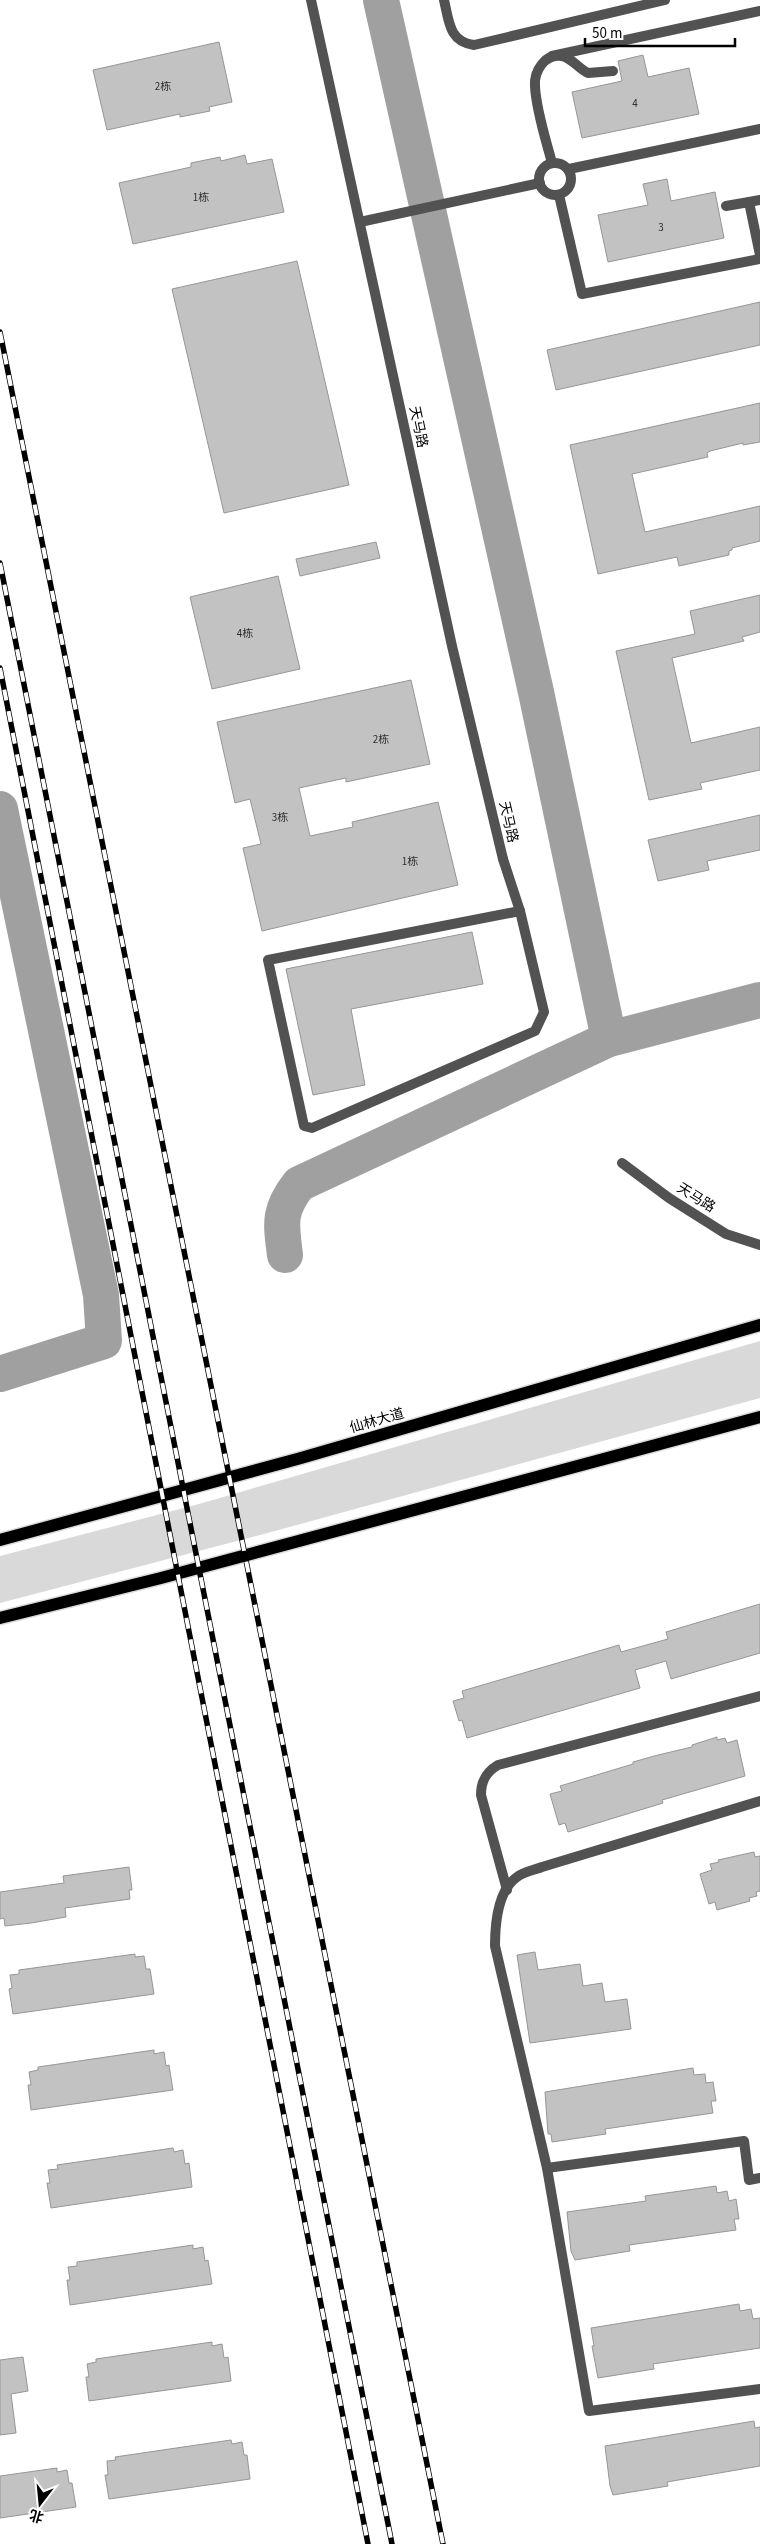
<svg xmlns="http://www.w3.org/2000/svg" width="760" height="2544" font-family="'Source Sans 3','Noto Sans SC',sans-serif">
<style>
.green{fill:#d9d9d9}
.lines{fill:none;stroke-linecap:round;stroke-linejoin:round}
.river{stroke:#a0a0a0;stroke-width:36}
.building{fill:#c2c2c2;stroke:#969696}
.primary-casing{stroke:#dbdbdb;stroke-width:15}
.service{stroke:#525252;stroke-width:10}
.tertiary{stroke:#525252;stroke-width:10}
.primary{stroke:#000;stroke-width:12}
.rail-casing{stroke:#000;stroke-width:5.5}
.rail{stroke:#fff;stroke-width:4;stroke-dasharray:11;stroke-linecap:butt}
.labels{text-anchor:middle;dominant-baseline:central;stroke-width:5;stroke-linejoin:round;paint-order:stroke}
.number-label{font-size:11px;fill:#303030}
.street-label{font-size:14px;fill:#000;stroke:#fff}
</style>
<rect width="100%" height="100%" fill="#fff"/>
<!-- green -->
<polygon class="green" points="760,1341 760,1398 264,1534 0,1603 0,1556 199,1504"/>
<g class="lines">
<!-- river -->
<g class="river">
<polyline points="381,0 536,692 609,1039"/>
<polyline points="0,809 101,1295 104,1341 0,1374"/>
<path d="M285 1255C281 1223 278 1211 299 1184L609 1039 760 1000"/>
</g>
</g>
<!-- building -->
<g class="building">
<polygon points="219,42 232,102 209,107 210,111 180,117 180,114 107,130 93,70"/>
<polygon points="643,55 648,77 689,68 699,114 582,138 572,92 622,81 618,61"/>
<polygon points="245,155 247,164 272,159 284,212 133,244 119,183 191,167 191,163 220,157 221,161"/>
<polygon points="667,179 671,201 715,192 724,238 608,262 598,215 648,205 643,184"/>
<polygon points="297,261 349,485 224,513 172,289"/>
<polygon points="760,302 760,345 556,390 547,350"/>
<polygon points="760,403 760,442 743,445 743,443 710,451 707,453 708,457 632,474 645,532 760,506 760,541 732,548 732,550 729,551 729,555 679,566 677,557 598,574 570,445"/>
<polygon points="376,542 380,558 300,576 296,559"/>
<polygon points="278,576 300,669 212,689 190,597"/>
<polygon points="760,595 760,632 742,637 744,641 672,658 691,743 760,727 760,770 700,783 702,789 649,800 616,651 695,634 690,611"/>
<polygon points="411,680 430,764 346,782 346,778 299,788 310,836 353,827 352,822 438,802 458,885 262,931 243,848 261,844 250,799 235,803 217,722"/>
<polygon points="760,815 760,850 707,861 709,870 658,881 648,840"/>
<polygon points="472,932 483,984 351,1009 365,1085 313,1095 286,969"/>
<polygon points="760,1604 760,1653 671,1679 666,1661 635,1670 640,1688 467,1738 462,1720 459,1721 453,1701 464,1698 462,1691 619,1645 621,1652 668,1639 666,1632"/>
<polygon points="717,1737 717,1740 725,1738 727,1743 737,1740 745,1776 662,1800 663,1803 568,1832 565,1823 559,1825 550,1794 562,1791 560,1786 633,1764 633,1762 658,1755 692,1747 692,1745"/>
<polygon points="754,1852 755,1857 760,1856 760,1891 756,1892 757,1896 749,1898 750,1901 717,1910 715,1902 709,1904 700,1874 712,1870 710,1864 719,1862 718,1860"/>
<polygon points="129,1867 132,1890 129,1890 130,1899 65,1908 66,1917 31,1923 5,1926 4,1918 0,1919 0,1892 64,1883 63,1876"/>
<polygon points="535,1952 538,1970 580,1964 583,1986 602,1983 605,2002 627,1999 631,2029 530,2043 517,1955"/>
<polygon points="135,1954 135,1957 144,1956 146,1969 150,1969 154,1994 13,2014 9,1989 12,1988 10,1975 19,1974 19,1970"/>
<polygon points="154,2050 154,2054 164,2052 166,2066 169,2065 173,2090 31,2110 28,2085 31,2085 29,2072 38,2070 38,2067"/>
<polygon points="693,2068 694,2075 705,2074 706,2083 713,2082 716,2101 711,2101 713,2113 605,2129 606,2134 552,2142 551,2134 548,2134 545,2092"/>
<polygon points="173,2148 174,2152 183,2150 185,2164 189,2163 192,2187 51,2208 47,2183 50,2183 48,2170 58,2169 57,2165"/>
<polygon points="716,2186 717,2193 727,2191 729,2201 736,2199 739,2219 734,2219 736,2230 629,2245 630,2251 575,2260 571,2251 567,2212 646,2201 645,2196"/>
<polygon points="193,2245 193,2249 203,2247 205,2261 208,2260 212,2284 70,2305 67,2280 70,2280 68,2267 77,2266 77,2262"/>
<polygon points="739,2304 740,2311 751,2309 753,2319 760,2318 760,2348 653,2364 654,2369 598,2378 592,2346 594,2346 591,2328"/>
<polygon points="212,2342 212,2346 222,2344 224,2358 228,2357 231,2381 89,2401 86,2377 89,2377 87,2364 96,2362 96,2359"/>
<polygon points="23,2357 28,2391 11,2394 16,2433 0,2435 0,2360"/>
<polygon points="754,2421 755,2428 760,2427 760,2466 667,2482 668,2486 613,2495 610,2486 605,2446"/>
<polygon points="231,2440 232,2444 242,2442 244,2455 247,2455 250,2479 109,2499 105,2475 108,2475 107,2461 116,2460 115,2457"/>
<polygon points="57,2468 57,2472 67,2470 69,2483 72,2483 76,2507 0,2518 0,2476"/>
</g>
<g class="lines">
<!-- primary casing -->
<g class="primary-casing">
<g id="primary">
<polyline points="0,1540 301,1458 760,1325"/>
<polyline points="0,1618 161,1578 760,1417"/>
</g>
</g>
<!-- service -->
<g class="service">
<path d="M444 0C449 21 449 42 474 45L665 0"/>
<polyline points="552,56 760,11"/>
<circle cx="555" cy="179" r="16"/>
<path d="M552 163C546 140 536 110 535 86 534 71 545 53 562 56 572 58 579 69 588 73L613 71"/>
<polyline points="569,169 760,129"/>
<polyline points="559,195 582,294 760,259"/>
<polyline points="749,202 760,200"/>
<polyline points="726,206 749,202 760,255"/>
<polyline points="360,222 540,183"/>
<polyline points="503,859 520,911"/>
<polygon points="520,911 544,1012 535,1031 312,1128 304,1126 268,960"/>
<polyline points="622,1163 669,1198 726,1234 760,1245"/>
<path d="M760 1801 542 1867C534 1870 523 1872 517 1877 497 1891 495 1925 495 1946L547 2168 589 2411 760 2389"/>
<path d="M507 1890 481 1795C481 1781 486 1772 498 1765L760 1696"/>
<polyline points="547,2168 744,2141 749,2180 760,2178"/>
</g>
<!-- tertiary -->
<polyline class="tertiary" points="311,0 452,646 503,859"/>
<!-- primary -->
<use href="#primary" class="primary"/>
<!-- rail casing -->
<g class="rail-casing">
<g id="rail">
<polyline points="0,332 443,2544"/>
<polyline points="0,563 392,2544"/>
<polyline points="0,668 368,2544"/>
</g>
</g>
<!-- rail -->
<use href="#rail" class="rail"/>
</g>
<g class="labels">
<!-- number labels -->
<g class="number-label">
<text x="163" y="86">2栋</text>
<text x="635" y="103">4</text>
<text x="201" y="197">1栋</text>
<text x="661" y="227">3</text>
<text x="245" y="633">4栋</text>
<text x="381" y="739">2栋</text>
<text x="280" y="817">3栋</text>
<text x="410" y="861">1栋</text>
</g>
<!-- street labels -->
<g class="street-label">
<text transform="translate(418 427) rotate(78)">天马路</text>
<text transform="translate(508 822) rotate(77)">天马路</text>
<text transform="translate(696 1198) rotate(32)">天马路</text>
<text transform="translate(377 1421) rotate(-16)">仙林大道</text>
</g>
</g>
<!-- north arrow -->
<g transform="translate(40 2504) rotate(196)" stroke="#ffffff" stroke-width="4" paint-order="stroke">
<path d="M0-4L9 19L0 12L-9 19Z" fill="#000000"/>
<text y="-8" font-size="14" font-weight="bold" text-anchor="middle" fill="#000000">北</text>
</g>
<!-- scale -->
<path d="M585 38v8h150v-8" fill="none" stroke="#000000" stroke-width="2.5"/>
<text x="592" y="38" font-size="15" fill="#000000" stroke="#ffffff" stroke-width="4" paint-order="stroke">50 m</text>
</svg>
